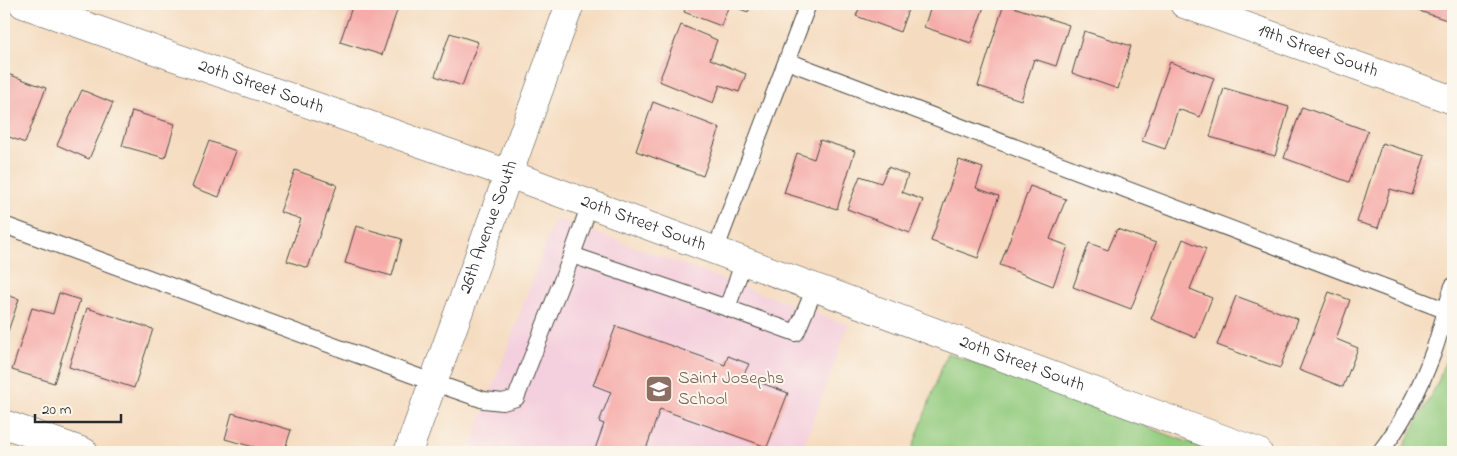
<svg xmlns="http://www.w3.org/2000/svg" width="1457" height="456" font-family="'Indie Flower',sans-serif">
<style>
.built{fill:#f4cfdd}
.green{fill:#92cb7e;stroke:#5e7b54}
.building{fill:#f6aca9}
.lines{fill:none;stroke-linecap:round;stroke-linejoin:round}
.service-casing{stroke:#494641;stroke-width:18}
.minor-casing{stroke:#494641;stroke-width:29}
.tertiary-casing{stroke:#494641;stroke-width:29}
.service{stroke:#fff;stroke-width:16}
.minor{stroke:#fff;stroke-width:28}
.tertiary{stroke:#fff;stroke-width:28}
.labels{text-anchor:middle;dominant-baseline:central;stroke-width:4;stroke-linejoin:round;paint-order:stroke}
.street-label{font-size:18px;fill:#2b2b2b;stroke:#fbf7ec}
.education-label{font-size:18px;fill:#785e54;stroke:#fbf7ec;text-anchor:start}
</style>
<rect width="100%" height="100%" fill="#fbf7ec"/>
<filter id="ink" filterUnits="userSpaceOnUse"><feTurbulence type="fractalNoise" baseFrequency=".02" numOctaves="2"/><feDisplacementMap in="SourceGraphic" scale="10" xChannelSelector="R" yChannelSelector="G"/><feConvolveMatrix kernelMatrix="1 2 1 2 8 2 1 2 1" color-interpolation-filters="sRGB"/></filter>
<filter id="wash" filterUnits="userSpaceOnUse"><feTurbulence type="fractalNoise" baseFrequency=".0096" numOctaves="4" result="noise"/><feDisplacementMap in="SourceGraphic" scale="20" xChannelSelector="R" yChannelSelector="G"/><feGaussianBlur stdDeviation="1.12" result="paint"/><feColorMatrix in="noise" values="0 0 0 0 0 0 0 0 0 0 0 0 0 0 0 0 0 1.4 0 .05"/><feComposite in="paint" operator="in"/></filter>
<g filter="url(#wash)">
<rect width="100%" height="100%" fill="#f5dcc0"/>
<!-- built -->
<polygon class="built" points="555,218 848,325 802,452 469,452"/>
<!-- green -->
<g class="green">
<polygon points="1453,339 1453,452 1401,452 1438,382"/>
<polygon points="947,353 1215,452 911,452"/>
</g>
<g id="blocks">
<!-- building -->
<g class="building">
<polygon points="353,4 384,4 398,8 382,55 340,42"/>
<polygon points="687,4 751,4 748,12 729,5 721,26 684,12"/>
<polygon points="861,4 910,4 900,32 856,16"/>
<polygon points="932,4 985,4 971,43 924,27"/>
<polygon points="1004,4 1069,25 1056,66 1034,59 1021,100 978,86"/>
<polygon points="1398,4 1453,4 1453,22"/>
<polygon points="681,25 717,40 710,59 746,74 739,92 720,85 713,103 659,81"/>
<polygon points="1084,31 1131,46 1118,89 1072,73"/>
<polygon points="450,33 478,42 462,86 435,76"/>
<polygon points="1170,62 1214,78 1200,117 1178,109 1165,149 1142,141"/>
<polygon points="5,73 46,88 25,143 4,135"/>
<polygon points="1224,88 1289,107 1275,156 1210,137"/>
<polygon points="82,90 113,103 89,159 57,145"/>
<polygon points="653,102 720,128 703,176 636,151"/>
<polygon points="1302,107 1368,131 1349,182 1284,158"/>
<polygon points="132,111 175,124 165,158 122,146"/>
<polygon points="820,140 855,151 837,209 784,193 797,153 814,159"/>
<polygon points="209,141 236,151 219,197 192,187"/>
<polygon points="1382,143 1425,156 1412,195 1390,189 1378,228 1357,222"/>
<polygon points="959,160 983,168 976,188 999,196 978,258 931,241"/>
<polygon points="888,167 908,175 902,192 923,200 910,233 847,209 860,176 881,183"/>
<polygon points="295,170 337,185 308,268 287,261 301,219 280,212"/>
<polygon points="1030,186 1066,199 1050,239 1068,246 1053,286 1000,265"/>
<polygon points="356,226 402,239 392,276 345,263"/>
<polygon points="1117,229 1156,243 1131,309 1073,287 1089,243 1108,250"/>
<polygon points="1183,239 1206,249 1190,289 1212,298 1196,338 1151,319"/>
<polygon points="1329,292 1350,300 1336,339 1358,348 1343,387 1299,370"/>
<polygon points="59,293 80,300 54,383 12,370 32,308 53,314"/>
<polygon points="4,294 19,299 4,343"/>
<polygon points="1236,296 1298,319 1280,368 1217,345"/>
<polygon points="87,308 153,329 134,388 69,367"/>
<polygon points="616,326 725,365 728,356 749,364 743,376 788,393 767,447 660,409 645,452 594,452 604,424 599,422 611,392 593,385"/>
<polygon points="232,413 291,430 284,452 271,452 225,439"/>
</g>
</g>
</g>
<g filter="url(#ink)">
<use href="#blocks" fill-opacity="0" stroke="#494641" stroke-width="1"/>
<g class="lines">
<!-- service casing -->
<g class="service-casing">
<g id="service">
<polyline points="787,61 1445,310"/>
<polyline points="4,225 432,382 484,400 503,402 516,398 572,255 727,308 744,261"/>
<polyline points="715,251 808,4"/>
<polyline points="572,255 590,204"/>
<polyline points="727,308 796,333 815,288"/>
<path d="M1380 452C1403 423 1420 388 1433 353 1441 331 1446 308 1453 286"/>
</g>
</g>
<!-- minor casing -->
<g class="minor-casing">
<g id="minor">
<path id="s1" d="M23 4 509 174 1258 452"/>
<path id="s2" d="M1184 4 1453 100"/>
<polyline points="4,424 84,452"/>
</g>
</g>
<!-- tertiary casing -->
<g class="tertiary-casing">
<g id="tertiary">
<path id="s3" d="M408 452 570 4"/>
</g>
</g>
<!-- service -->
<use href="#service" class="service"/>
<!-- minor -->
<use href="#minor" class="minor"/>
<!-- tertiary -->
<use href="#tertiary" class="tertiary"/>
</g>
</g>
<!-- icons -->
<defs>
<g id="school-square" transform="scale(1.4375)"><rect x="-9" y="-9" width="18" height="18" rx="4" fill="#8d6e63" stroke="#fbf7ec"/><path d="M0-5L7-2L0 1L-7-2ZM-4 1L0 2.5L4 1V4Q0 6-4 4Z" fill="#fff"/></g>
</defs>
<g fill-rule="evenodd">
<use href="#school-square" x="659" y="389"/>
</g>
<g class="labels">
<!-- street labels -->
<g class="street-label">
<text stroke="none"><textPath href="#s2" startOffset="142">19th Street South</textPath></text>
<text stroke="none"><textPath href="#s1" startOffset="252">20th Street South</textPath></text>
<text stroke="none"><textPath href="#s1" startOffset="658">20th Street South</textPath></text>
<text stroke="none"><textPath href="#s3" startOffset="239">26th Avenue South</textPath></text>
<text stroke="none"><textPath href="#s1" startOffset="1062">20th Street South</textPath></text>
</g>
<!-- education labels -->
<g class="education-label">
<text x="678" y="379">Saint Josephs<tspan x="678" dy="21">School</tspan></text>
</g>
</g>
<!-- margin -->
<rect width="1457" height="456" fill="none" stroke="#fbf7ec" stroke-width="20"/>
<!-- scale -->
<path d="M35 414v8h86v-8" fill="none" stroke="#2b2b2b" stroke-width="2.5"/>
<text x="42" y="414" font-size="15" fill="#2b2b2b" stroke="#fbf7ec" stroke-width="4" paint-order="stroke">20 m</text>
</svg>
